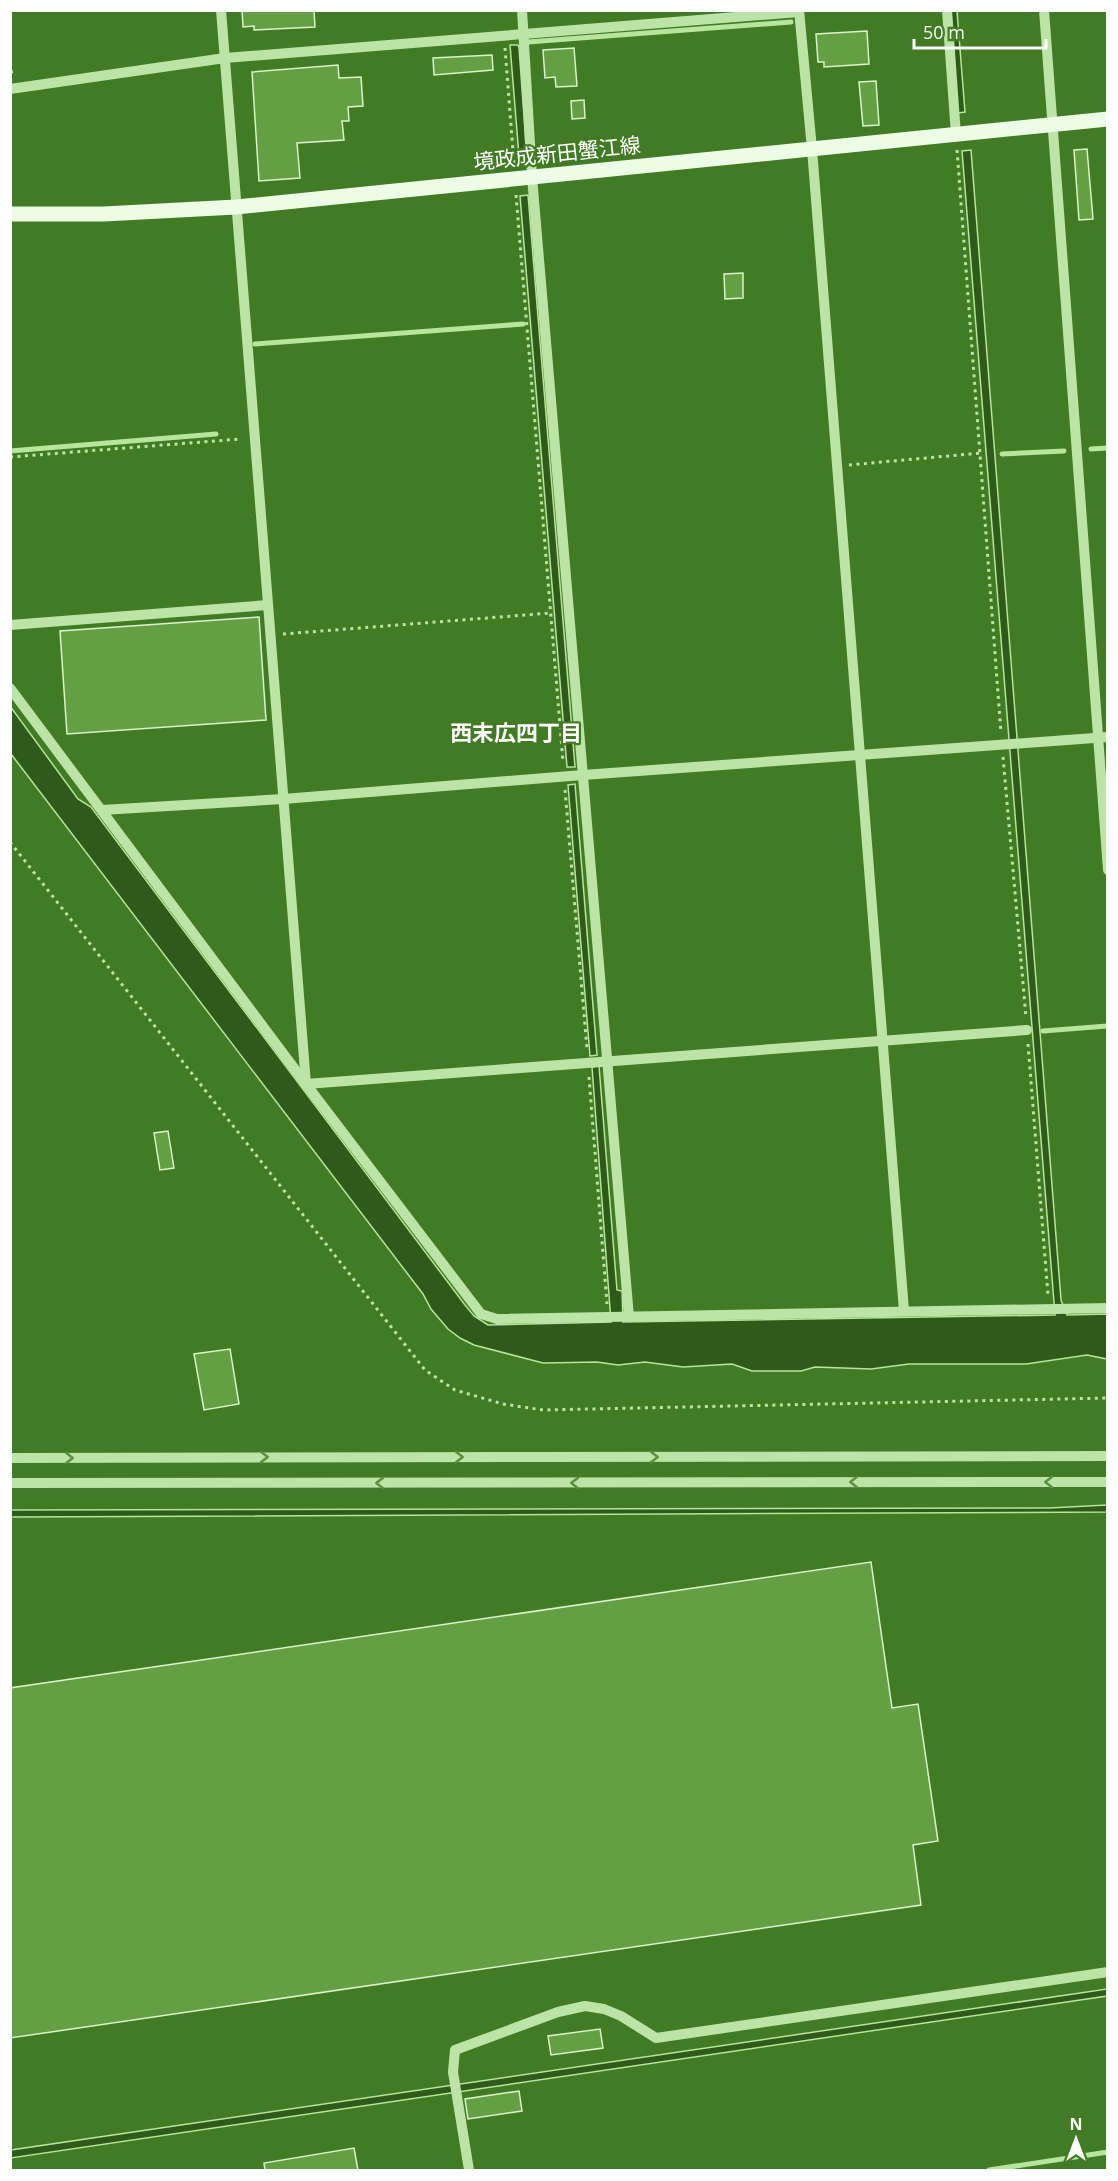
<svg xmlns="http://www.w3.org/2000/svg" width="1118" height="2181" font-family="'Open Sans','Noto Sans JP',sans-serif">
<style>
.water{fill:#2e5b19;stroke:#b6e59b;stroke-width:1.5}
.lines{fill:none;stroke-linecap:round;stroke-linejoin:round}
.stream{stroke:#b6e59b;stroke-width:5}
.building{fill:#649f44;stroke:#d8f4ca;stroke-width:1.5}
.path{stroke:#bce4a7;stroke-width:3;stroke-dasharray:3 4.5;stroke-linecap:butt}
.minor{stroke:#bce4a7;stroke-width:10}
.major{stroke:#edfce7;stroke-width:15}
.oneway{stroke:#5a903e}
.labels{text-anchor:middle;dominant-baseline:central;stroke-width:4.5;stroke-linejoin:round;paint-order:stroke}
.street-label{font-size:21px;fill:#fff;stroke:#417b24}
.neighbourhood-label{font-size:22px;font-weight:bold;fill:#fff;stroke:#417b24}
</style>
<rect width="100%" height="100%" fill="#417b24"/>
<!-- water -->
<g class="water">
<polygon points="950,11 957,11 965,112 958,113"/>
<polygon points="510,45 518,45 519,48 527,156 519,156"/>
<polygon points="971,150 1061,1300 1067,1315 1107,1314 1107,1359 1087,1355 1026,1364 909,1364 871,1369 815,1367 801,1371 752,1371 732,1364 683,1367 645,1362 618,1365 597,1362 543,1363 474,1345 460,1338 448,1329 431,1309 423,1294 11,754 10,706 78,799 91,807 465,1305 474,1316 488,1325 611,1322 592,1067 599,1066 617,1290 622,1291 623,1322 1055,1315 962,151"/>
<polygon points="528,195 575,767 567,767 520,196"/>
<polygon points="575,784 597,1055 590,1056 568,785"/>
<polygon points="1107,1505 1107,1512 10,1517 11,1510 1049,1508"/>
<polygon points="1107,1989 1107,1996 11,2158 11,2150"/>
</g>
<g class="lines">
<!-- stream -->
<g class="stream">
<polyline points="528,42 791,22"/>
<polyline points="255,344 523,324"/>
<polyline points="1091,449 1108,448"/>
<polyline points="10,451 216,434"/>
<polyline points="1002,454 1064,451"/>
<polyline points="1043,1031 1107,1026"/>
<polyline points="989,2170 1108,2152"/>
</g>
</g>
<!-- building -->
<g class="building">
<polygon points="242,10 314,10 315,27 254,30 254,26 243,27"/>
<polygon points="867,31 869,64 824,67 824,62 818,62 816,34"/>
<polygon points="574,48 577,86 556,87 555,77 545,78 543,50"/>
<polygon points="492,55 493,70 434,75 433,58"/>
<polygon points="338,65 339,78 361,77 363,106 348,107 349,121 342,121 344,140 297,143 300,178 259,181 252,72"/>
<polygon points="876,81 879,125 863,126 859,82"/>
<polygon points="584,100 585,118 572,119 571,101"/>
<polygon points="1087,149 1093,219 1079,220 1074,150"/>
<polygon points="743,273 743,298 725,299 724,274"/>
<polygon points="259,617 266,720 67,734 60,631"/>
<polygon points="168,1131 174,1168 160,1170 154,1133"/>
<polygon points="230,1349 239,1404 204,1410 194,1354"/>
<polygon points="871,1562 892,1708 918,1704 938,1841 913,1845 921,1905 10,2038 10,1688"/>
<polygon points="600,2029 603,2048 551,2055 548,2036"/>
<polygon points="519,2091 522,2111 468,2119 465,2099"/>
<polygon points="354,2148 358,2170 265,2170 264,2163"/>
</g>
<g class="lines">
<!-- path -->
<g class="path">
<polyline points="505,48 514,164"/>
<polyline points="10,63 12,75"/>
<polyline points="957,150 1001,733"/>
<polyline points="516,195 563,762"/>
<polyline points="10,457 241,439"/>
<polyline points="849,465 981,453"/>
<polyline points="283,634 551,613"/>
<polyline points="1003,757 1026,1017"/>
<polyline points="565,790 587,1049"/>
<polyline points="10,842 425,1370 455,1390 503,1404 543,1410 1108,1398"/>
<polyline points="1028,1044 1048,1295"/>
<polyline points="589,1077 607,1304"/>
</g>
<!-- minor -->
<g class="minor">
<polyline points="221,10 306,1084"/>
<polyline points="522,10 532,177 629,1317"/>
<polyline points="799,10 812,149 904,1311"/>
<polyline points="947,10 956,135"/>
<polyline points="1044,10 1108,870"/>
<polyline points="10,89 225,58 799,12"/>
<polyline points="10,625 268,605"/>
<polyline points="10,688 306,1084 481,1314 497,1319 1108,1308"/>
<polyline points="102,810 283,799 583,775 1108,737"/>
<polyline points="306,1084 1027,1030"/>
<polyline points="10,1458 1108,1456"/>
<polyline points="10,1483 1108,1482"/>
<polyline points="469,2170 453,2072 455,2050 558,2012 585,2006 604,2009 621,2016 656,2038 1108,1972"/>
</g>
<!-- major -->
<polyline class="major" points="10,214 104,214 236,207 1108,119"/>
</g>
<!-- one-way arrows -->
<defs><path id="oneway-chevron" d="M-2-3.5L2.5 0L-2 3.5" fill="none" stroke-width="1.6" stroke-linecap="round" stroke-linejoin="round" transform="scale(1.5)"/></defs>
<g class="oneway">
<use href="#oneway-chevron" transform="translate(264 1457)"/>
<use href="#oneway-chevron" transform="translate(459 1457)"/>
<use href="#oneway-chevron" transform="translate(654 1457)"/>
<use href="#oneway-chevron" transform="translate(69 1458)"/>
<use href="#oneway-chevron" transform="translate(854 1482) rotate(180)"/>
<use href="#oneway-chevron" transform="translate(1049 1482) rotate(180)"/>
<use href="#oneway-chevron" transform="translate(380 1483) rotate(180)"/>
<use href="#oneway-chevron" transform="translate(575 1483) rotate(180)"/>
</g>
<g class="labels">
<!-- street labels -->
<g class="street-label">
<text transform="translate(557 153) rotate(-6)">境政成新田蟹江線</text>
</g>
<!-- neighbourhood labels -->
<g class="neighbourhood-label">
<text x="516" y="732">西末広四丁目</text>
</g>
</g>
<!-- border -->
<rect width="1118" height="2181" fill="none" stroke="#ffffff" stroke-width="24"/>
<!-- north arrow -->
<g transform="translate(1076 2139)" stroke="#417b24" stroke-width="4.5" paint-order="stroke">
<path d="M0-4.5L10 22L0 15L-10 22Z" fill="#ffffff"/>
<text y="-9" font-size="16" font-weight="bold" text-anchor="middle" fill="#ffffff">N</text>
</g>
<!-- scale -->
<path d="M914 39v9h132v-9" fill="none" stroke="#ffffff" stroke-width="3"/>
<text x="923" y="39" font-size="18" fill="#ffffff" stroke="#417b24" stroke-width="4.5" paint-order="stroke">50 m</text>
</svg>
